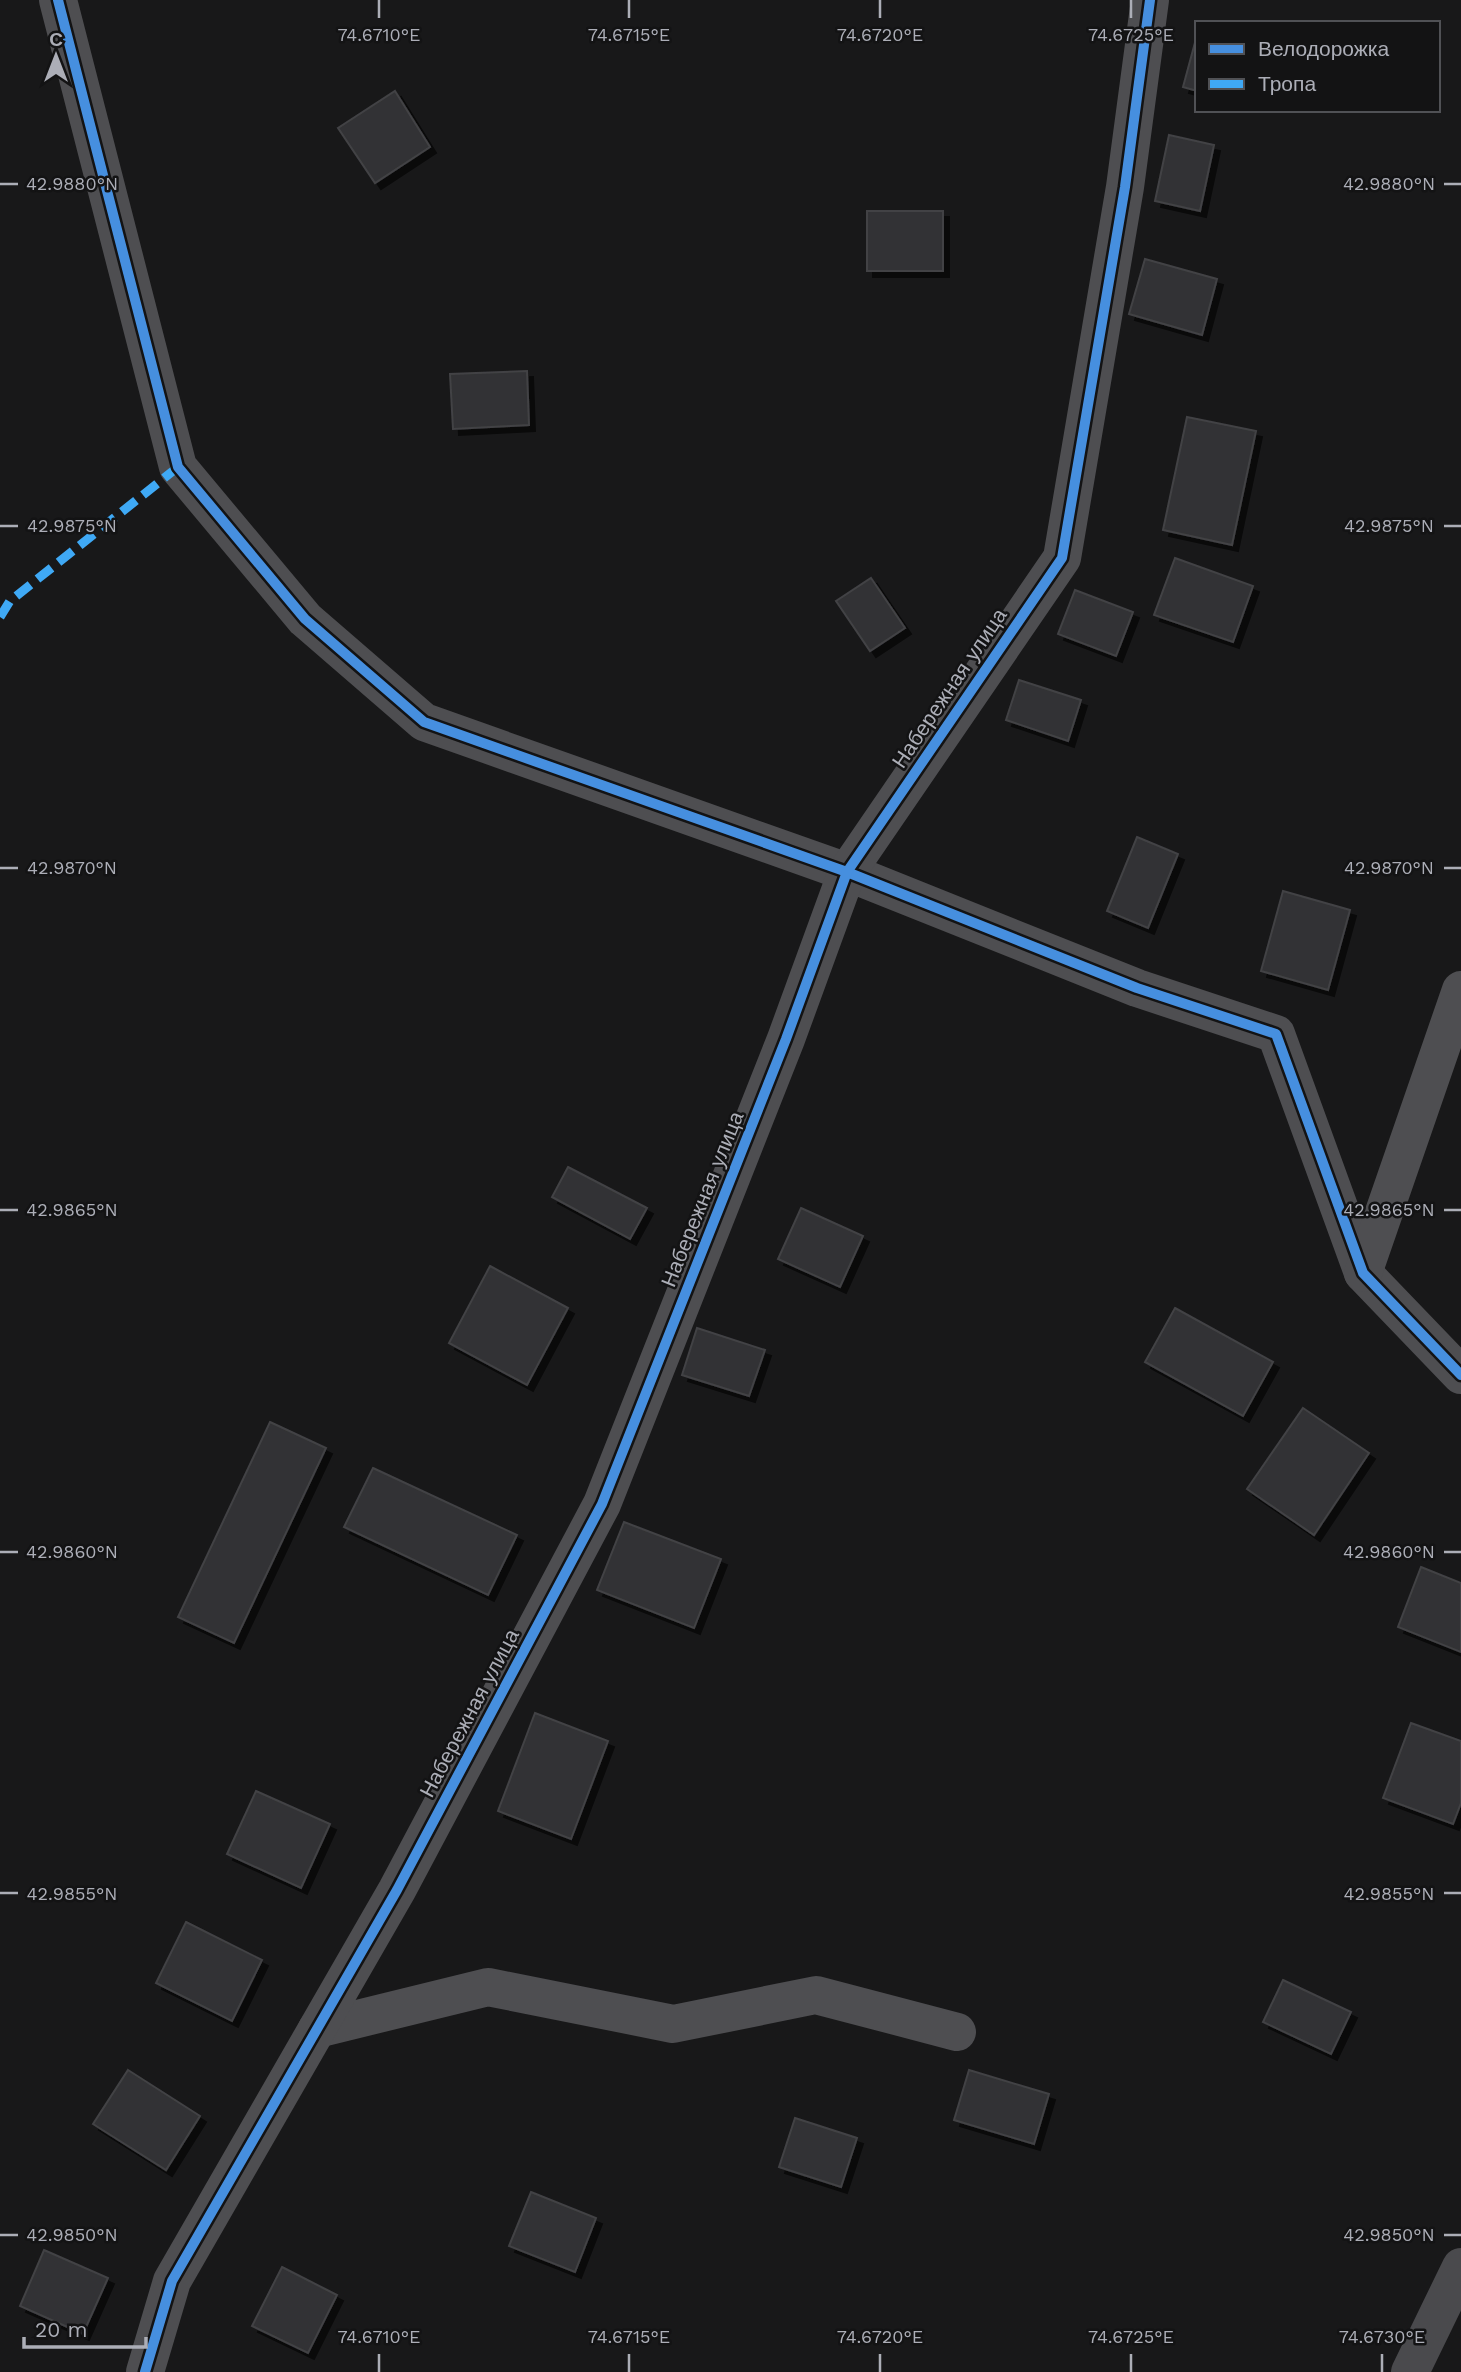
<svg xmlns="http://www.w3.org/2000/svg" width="1461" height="2372" font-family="'Work Sans',sans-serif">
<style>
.building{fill:#323334;stroke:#424245;stroke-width:2;filter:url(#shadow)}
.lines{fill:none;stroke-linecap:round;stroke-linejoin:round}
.street{stroke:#4e4e51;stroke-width:38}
.highway{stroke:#4a4a4d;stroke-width:38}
.quiet{stroke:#3fa9f5;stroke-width:9;stroke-dasharray:18 9;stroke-linecap:butt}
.cycleway-casing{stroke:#131314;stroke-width:15}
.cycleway{stroke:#468fdf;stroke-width:10}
.ticks{fill:none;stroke:#acaeb7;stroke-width:2.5}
.labels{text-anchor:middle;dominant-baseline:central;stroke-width:5;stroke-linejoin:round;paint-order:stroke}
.street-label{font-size:21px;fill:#acaeb7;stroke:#131314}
.ticks-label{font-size:18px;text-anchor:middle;fill:#acaeb7;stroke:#131314;stroke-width:5;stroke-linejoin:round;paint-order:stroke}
</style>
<defs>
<filter id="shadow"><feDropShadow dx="6" dy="6" stdDeviation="0" flood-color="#0009"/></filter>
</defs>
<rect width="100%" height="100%" fill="#181819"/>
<!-- building -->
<g class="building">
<polygon points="1197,35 1197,91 1183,87"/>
<polygon points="395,91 430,147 375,183 338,128"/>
<polygon points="1169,135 1214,145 1200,211 1155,201"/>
<rect x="867" y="211" width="76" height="60"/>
<polygon points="1145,259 1217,279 1202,335 1129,314"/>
<polygon points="527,371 529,425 453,429 450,374"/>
<polygon points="1187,417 1256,431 1232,545 1163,530"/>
<polygon points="1175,558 1253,586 1233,642 1154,615"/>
<polygon points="871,578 905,628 870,651 836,601"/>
<polygon points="1075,590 1133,612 1116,656 1058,634"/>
<polygon points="1019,680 1081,700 1068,741 1006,720"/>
<polygon points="1137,837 1178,854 1148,928 1107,911"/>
<polygon points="1283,891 1350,910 1328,990 1261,971"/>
<polygon points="568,1167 647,1208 630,1239 552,1197"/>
<polygon points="801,1208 863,1236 840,1287 778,1259"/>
<polygon points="490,1266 568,1308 527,1385 449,1343"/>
<polygon points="1175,1308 1273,1362 1243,1416 1145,1362"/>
<polygon points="697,1328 765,1350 749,1396 682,1375"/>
<polygon points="1303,1408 1369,1453 1314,1535 1247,1489"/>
<polygon points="270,1422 326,1448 234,1643 178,1617"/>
<polygon points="373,1468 517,1535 488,1595 344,1527"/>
<polygon points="624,1522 721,1559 694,1628 597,1590"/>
<polygon points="1421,1567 1461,1583 1461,1652 1398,1627"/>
<polygon points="535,1713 608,1741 571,1839 498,1811"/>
<polygon points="1411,1723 1461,1741 1461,1803 1453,1824 1383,1798"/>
<polygon points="256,1791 330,1824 301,1888 227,1854"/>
<polygon points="186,1922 262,1960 232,2021 156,1983"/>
<polygon points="1283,1980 1351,2012 1331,2054 1263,2022"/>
<polygon points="128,2070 200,2116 166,2170 93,2124"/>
<polygon points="969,2070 1049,2094 1034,2144 954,2120"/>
<polygon points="795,2118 857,2138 841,2187 779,2167"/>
<polygon points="531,2192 596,2218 575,2272 509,2246"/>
<polygon points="44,2250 108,2278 83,2334 20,2306"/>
<polygon points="282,2267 337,2295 308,2353 252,2326"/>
</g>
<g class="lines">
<!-- street -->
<g class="street">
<polyline points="58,0 178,467 305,619 424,722 847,872 1137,988 1276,1034 1363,1273 1461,1375"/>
<polyline points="1363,1273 1461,990"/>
<polyline points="317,2029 488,1987 673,2024 816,1995 957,2032"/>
<polyline points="145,2372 172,2281 397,1890 602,1504 786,1039 847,872 1062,558 1125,187 1150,0"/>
</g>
<!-- highway -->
<polyline class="highway" points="1410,2372 1461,2267"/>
<!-- quiet -->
<polyline class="quiet" points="0,617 10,601 178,467"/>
<!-- cycleway casing -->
<g class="cycleway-casing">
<g id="cycleway">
<polyline points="58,0 178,467 305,619 424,722 847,872 1137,988 1276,1034 1363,1273 1461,1375"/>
<polyline points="145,2372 172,2281 397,1890 602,1504 786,1039 847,872 1062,558 1125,187 1150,0"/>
</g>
</g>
<!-- cycleway -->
<use href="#cycleway" class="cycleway"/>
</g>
<!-- ticks -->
<path class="ticks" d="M379 0V18M629 0V18M880 0V18M1131 0V18M0 184H18M1444 184H1461M0 526H18M1444 526H1461M0 868H18M1444 868H1461M0 1210H18M1444 1210H1461M0 1552H18M1444 1552H1461M0 1893H18M1444 1893H1461M0 2235H18M1444 2235H1461M379 2354V2372M629 2354V2372M880 2354V2372M1131 2354V2372M1382 2354V2372"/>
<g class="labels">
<!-- street labels -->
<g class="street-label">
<text transform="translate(949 688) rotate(-56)">Набережная улица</text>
<text transform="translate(702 1199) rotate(-68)">Набережная улица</text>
<text transform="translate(469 1713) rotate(-62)">Набережная улица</text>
</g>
</g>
<g class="ticks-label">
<text x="379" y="41">74.6710°E</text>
<text x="629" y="41">74.6715°E</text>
<text x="880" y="41">74.6720°E</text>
<text x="1131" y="41">74.6725°E</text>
<text x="72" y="190">42.9880°N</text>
<text x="1389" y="190">42.9880°N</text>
<text x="72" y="532">42.9875°N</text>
<text x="1389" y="532">42.9875°N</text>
<text x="72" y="874">42.9870°N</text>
<text x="1389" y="874">42.9870°N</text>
<text x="72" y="1216">42.9865°N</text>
<text x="1389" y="1216">42.9865°N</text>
<text x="72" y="1558">42.9860°N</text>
<text x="1389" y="1558">42.9860°N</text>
<text x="72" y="1900">42.9855°N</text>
<text x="1389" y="1900">42.9855°N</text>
<text x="72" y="2241">42.9850°N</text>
<text x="1389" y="2241">42.9850°N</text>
<text x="379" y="2343">74.6710°E</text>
<text x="629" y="2343">74.6715°E</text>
<text x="880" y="2343">74.6720°E</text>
<text x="1131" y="2343">74.6725°E</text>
<text x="1382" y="2343">74.6730°E</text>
</g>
<!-- legend -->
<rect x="1195" y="21" width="245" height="91" fill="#131314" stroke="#505155" stroke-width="2"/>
<rect x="1209" y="44" width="35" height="10" fill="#468fdf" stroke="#505155" stroke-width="2"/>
<text x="1258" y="56" font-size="21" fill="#acaeb7">Велодорожка</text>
<rect x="1209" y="79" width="35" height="10" fill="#3fa9f5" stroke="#505155" stroke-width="2"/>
<text x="1258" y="91" font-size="21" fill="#acaeb7">Тропа</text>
<!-- north arrow -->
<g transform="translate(56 56)" stroke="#131314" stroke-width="5" paint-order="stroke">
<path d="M0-5L12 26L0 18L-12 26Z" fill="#acaeb7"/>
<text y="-10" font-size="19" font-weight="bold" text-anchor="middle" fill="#acaeb7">С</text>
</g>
<!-- scale -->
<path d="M24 2337v10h122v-10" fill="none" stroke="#acaeb7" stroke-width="3.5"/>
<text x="35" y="2337" font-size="21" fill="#acaeb7" stroke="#131314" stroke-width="5" paint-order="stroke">20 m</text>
</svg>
